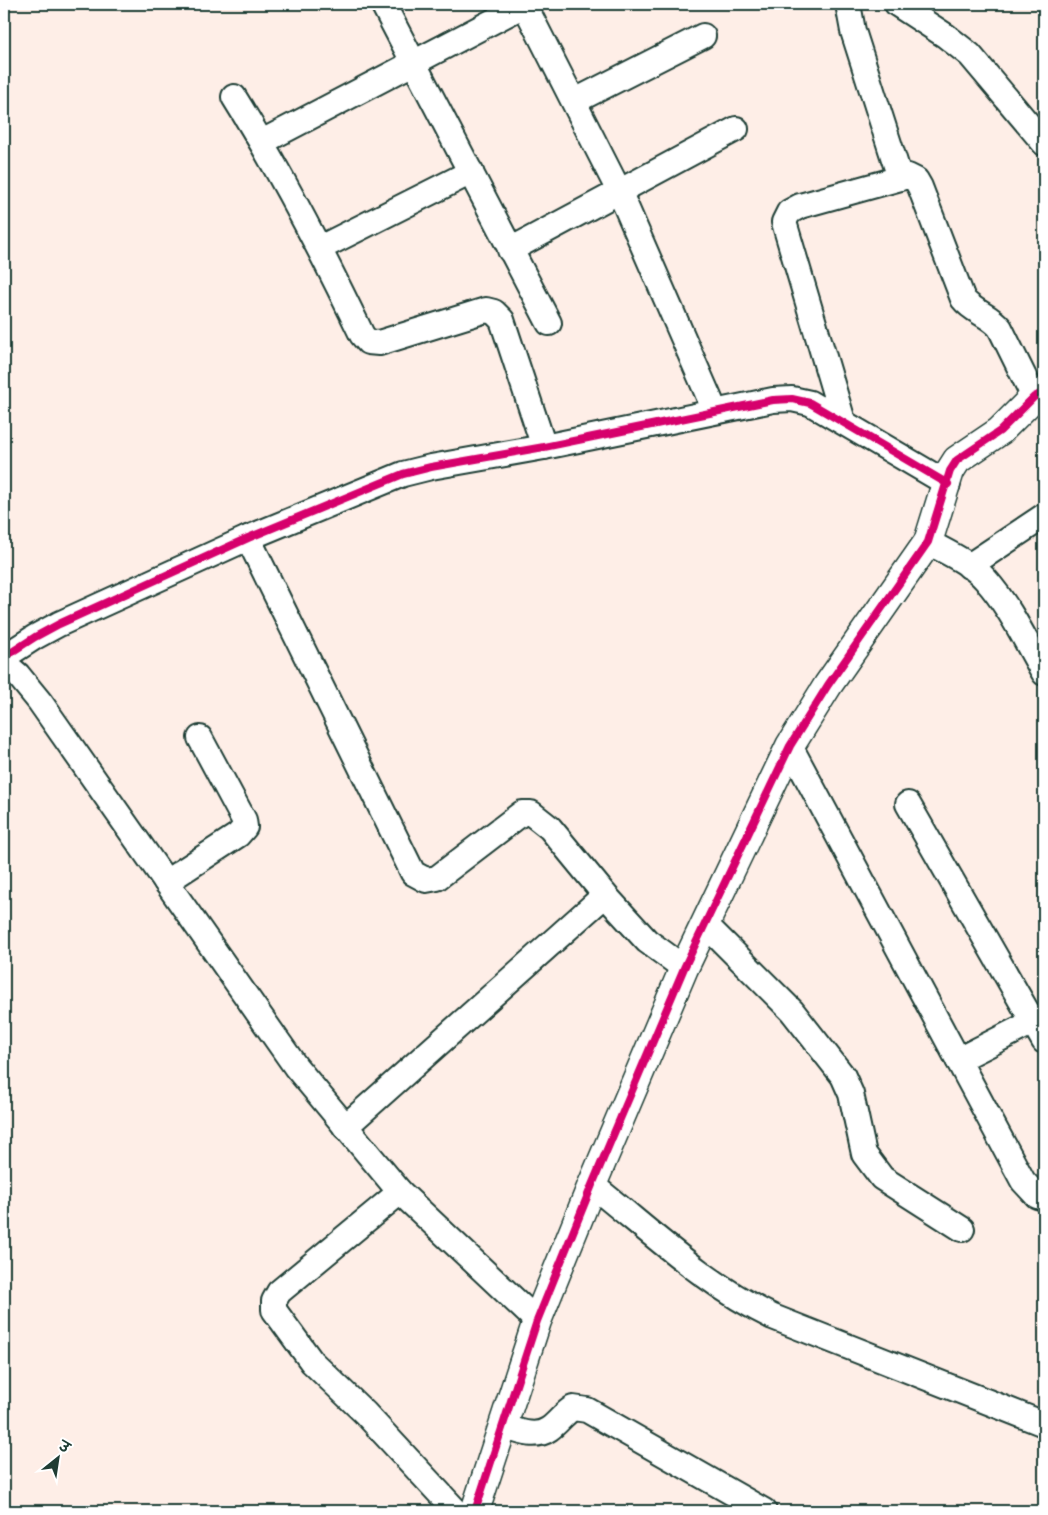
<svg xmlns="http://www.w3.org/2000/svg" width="1048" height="1515" font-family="'Indie Flower','Playpen Sans Deva',sans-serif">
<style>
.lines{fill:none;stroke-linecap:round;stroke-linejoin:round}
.minor-casing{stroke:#1f3d34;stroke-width:28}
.tertiary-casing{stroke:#1f3d34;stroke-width:31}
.minor{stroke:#fff;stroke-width:24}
.tertiary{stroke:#fff;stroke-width:28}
.cycleway-casing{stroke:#fff;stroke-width:11}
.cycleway{stroke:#d6006c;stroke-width:8}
</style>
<rect width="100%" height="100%" fill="#feeee7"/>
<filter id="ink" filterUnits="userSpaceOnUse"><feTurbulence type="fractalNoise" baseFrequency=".02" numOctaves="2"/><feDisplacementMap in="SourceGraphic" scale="10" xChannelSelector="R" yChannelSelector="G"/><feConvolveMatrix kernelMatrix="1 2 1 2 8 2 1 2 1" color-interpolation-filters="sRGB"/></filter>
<g filter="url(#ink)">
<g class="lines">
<!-- minor casing -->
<g class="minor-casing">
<g id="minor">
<polyline points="383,4 549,323"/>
<polyline points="524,4 620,193 715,411"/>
<polyline points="848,4 853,31 900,178"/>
<polyline points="897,4 946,36 970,55 1044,143"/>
<path d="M234 97C282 174 323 254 362 335L368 342 379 343 486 310 494 312 502 320 544 447"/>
<polyline points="575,101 703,36"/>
<polyline points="262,142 526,4"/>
<polyline points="320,248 471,172"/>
<polyline points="510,250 736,129"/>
<path d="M843 421 784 222 789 212 800 206 908 176 916 180 920 187 963 299C973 312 990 315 1000 328L1034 397"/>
<polyline points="248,538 413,873 426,880 437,878 522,813 531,813 550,828 605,895 647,941 684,968"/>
<path d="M928 542C948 553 971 563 986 580 1010 607 1026 642 1044 673"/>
<polyline points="969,566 1044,516"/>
<polyline points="4,657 35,637 59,624 248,538 403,474 431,467 544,447 773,400 792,399 810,403 948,484"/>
<polyline points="4,663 18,675 40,702 296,1067 400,1192 537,1321"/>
<polyline points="790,746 1023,1181 1037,1196 1044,1198"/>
<polyline points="908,804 1044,1041"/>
<polyline points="166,882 238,835 245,827 244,820 200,738"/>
<polyline points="705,924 792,1011 843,1076 851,1094 864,1154 882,1178 962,1229"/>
<polyline points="958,1060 1033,1022"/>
<polyline points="345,1127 605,895"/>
<path d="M592 1185C650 1231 706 1285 773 1317L1044 1424"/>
<polyline points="400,1192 279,1292 274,1301 274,1310 312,1362 365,1413 456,1511"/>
<path d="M503 1426C518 1431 535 1439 549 1429 558 1423 564 1413 573 1408L587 1410 764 1511"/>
</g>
</g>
<!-- tertiary casing -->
<g class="tertiary-casing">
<polyline id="tertiary" points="475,1511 537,1321 592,1185 684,968 790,746 828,685 928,542 950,471 957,460 1000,431 1034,397 1044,392"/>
</g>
<!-- minor -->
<use href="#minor" class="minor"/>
<!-- tertiary -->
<use href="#tertiary" class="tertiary"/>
<!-- cycleway casing -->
<g class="cycleway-casing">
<g id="cycleway">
<polyline points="4,657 35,637 59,624 248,538 403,474 431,467 544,447 773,400 792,399 810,403 948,484"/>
<polyline points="475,1511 537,1321 592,1185 684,968 790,746 828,685 928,542 950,471 957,460 1000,431 1034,397 1044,392"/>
</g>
</g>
<!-- cycleway -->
<use href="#cycleway" class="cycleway"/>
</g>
</g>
<!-- margin -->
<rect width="1048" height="1515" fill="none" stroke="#fff" stroke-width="20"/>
<rect x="10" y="10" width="1028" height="1495" fill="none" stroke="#1f3d34" stroke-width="2" filter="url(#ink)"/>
<!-- north arrow -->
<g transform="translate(58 1458) rotate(30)" stroke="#ffffff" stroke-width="4" paint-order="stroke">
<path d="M0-4L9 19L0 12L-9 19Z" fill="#1f3d34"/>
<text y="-8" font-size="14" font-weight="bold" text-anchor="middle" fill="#1f3d34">उ</text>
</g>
</svg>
